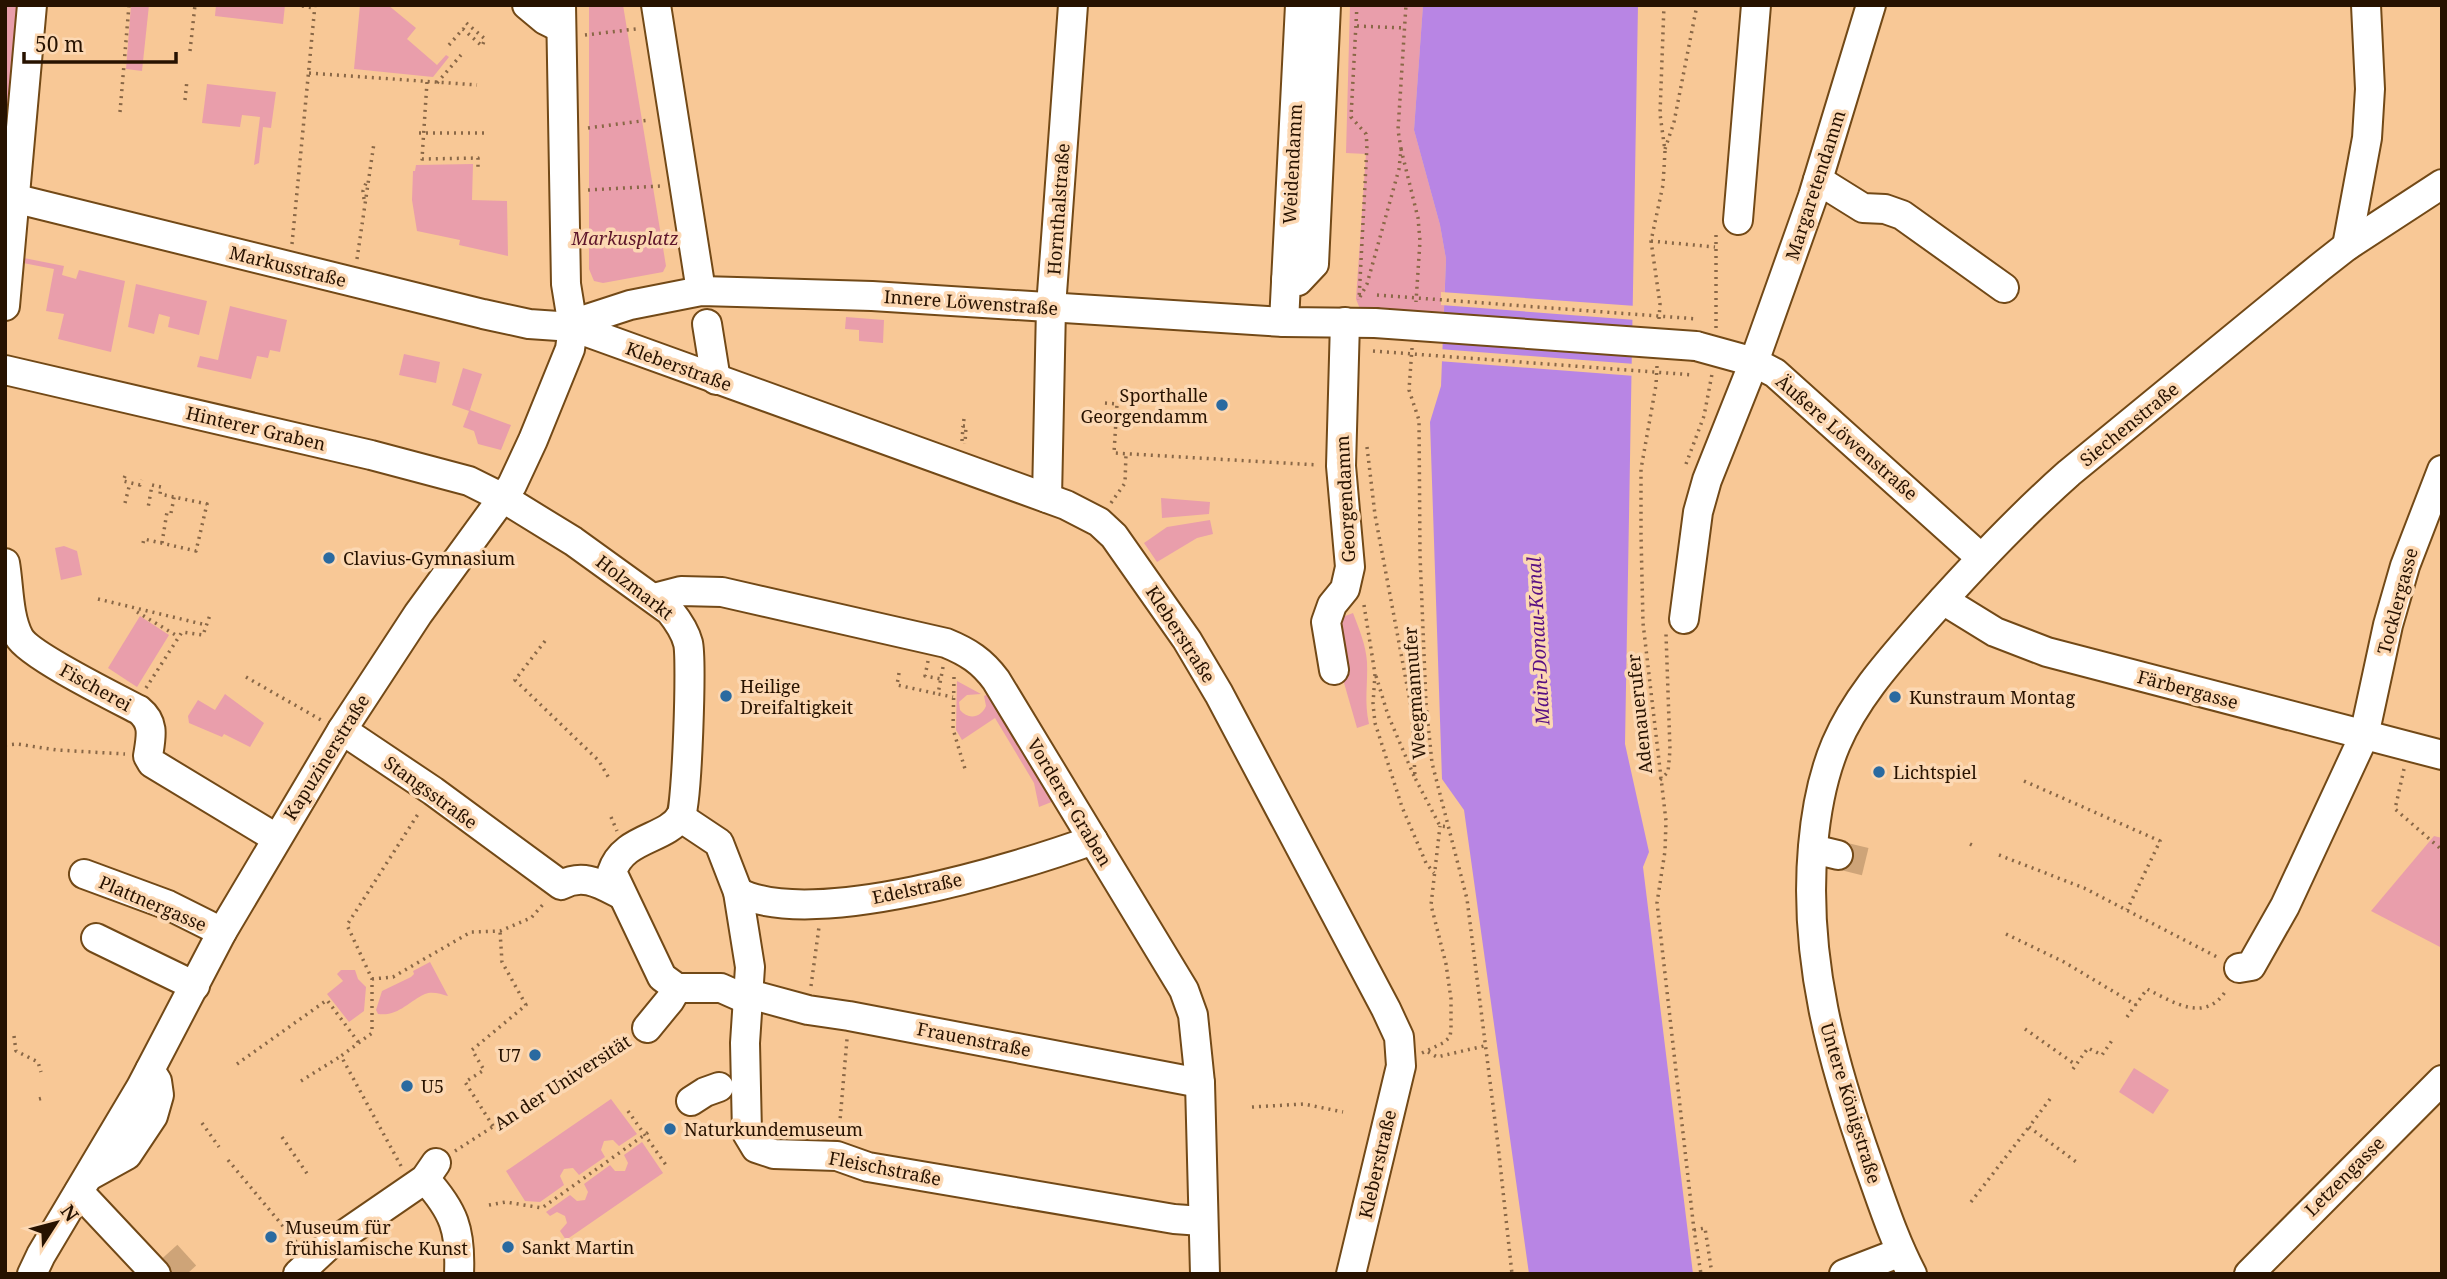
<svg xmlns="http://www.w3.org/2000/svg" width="2447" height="1279" font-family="'Noto Serif',serif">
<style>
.green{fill:#e99eab}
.water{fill:#b885e4}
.pier{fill:#f8c896}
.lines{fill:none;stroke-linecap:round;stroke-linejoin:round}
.minor-tunnel{stroke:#cea478;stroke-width:28;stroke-dasharray:28 14;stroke-linecap:butt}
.minor-casing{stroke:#724917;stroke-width:32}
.path{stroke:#896746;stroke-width:3.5;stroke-dasharray:2 5;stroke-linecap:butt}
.minor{stroke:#fff;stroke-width:28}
.minor-bridge-casing{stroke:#724917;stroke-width:32;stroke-linecap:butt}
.path-bridge{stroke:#896746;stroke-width:3.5;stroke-dasharray:2 5;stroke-linecap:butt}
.minor-bridge{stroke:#fff;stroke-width:28}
.poi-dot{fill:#2a6aa0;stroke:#fcd8b3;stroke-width:2.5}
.labels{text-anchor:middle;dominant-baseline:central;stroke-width:7;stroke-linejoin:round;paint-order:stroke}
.street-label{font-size:18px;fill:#271200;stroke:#fcd8b3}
.park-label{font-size:18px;font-style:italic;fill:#5d152a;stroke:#fcd8b3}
.poi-label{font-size:18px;fill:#271200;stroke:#fcd8b3;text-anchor:start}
.water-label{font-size:19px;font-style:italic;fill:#580f83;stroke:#fcd8b3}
</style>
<rect width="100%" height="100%" fill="#f8c896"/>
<!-- green -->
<g class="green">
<polygon points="5,5 23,5 5,173"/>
<polygon points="131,5 149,5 142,71 126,69"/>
<polygon points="216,5 285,5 283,24 215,16"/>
<polygon points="360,5 388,5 416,28 407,39 437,65 446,55 449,57 433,77 354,69"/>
<polygon points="589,5 623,5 666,266 663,272 603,283 594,281 589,269"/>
<polygon points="1350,5 1423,5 1414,130 1440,225 1446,259 1443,331 1368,329 1356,299 1366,154 1346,153"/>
<polygon points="207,84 276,92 271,128 263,127 259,163 254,165 260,117 242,115 240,127 202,123"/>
<polygon points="473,164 472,200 507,201 508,256 459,245 460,240 417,231 412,200 413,171 415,171 416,165"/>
<polygon points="24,258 64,266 62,275 76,279 79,270 125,281 111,352 58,339 64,314 46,311 54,269 23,263"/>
<polygon points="136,284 207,301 199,335 168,327 170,317 159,314 154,334 128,327"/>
<polygon points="230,306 287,320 280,352 270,350 268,358 257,356 251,379 197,367 200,356 218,360"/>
<polygon points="846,317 884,320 883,343 859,341 859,330 845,329"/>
<polygon points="404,354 440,362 436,383 399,375"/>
<polygon points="463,368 482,374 470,410 511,425 501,450 478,444 474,431 463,427 469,411 452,405"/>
<polygon points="1161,498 1210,502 1209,514 1162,518"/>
<polygon points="1210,520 1213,534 1197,538 1157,562 1144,543 1167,527"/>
<polygon points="64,546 77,551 82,575 61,580 55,548"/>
<path d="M1353 613C1359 629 1366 645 1367 662 1368 685 1364 701 1369 724L1357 728 1340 669 1335 620Z"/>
<polygon points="140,616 169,635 137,687 108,668"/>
<path d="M957 681 981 694 967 695 959 702 960 710C968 720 981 718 986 706L984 696 996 691 1059 799 1039 807 1034 783 995 718 962 740 956 730Z"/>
<polygon points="225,694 264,723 250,747 224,734 222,737 189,723 188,716 198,700 215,710"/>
<polygon points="2434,836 2442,838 2442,948 2371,911"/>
<path d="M430 962 448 996C441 994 432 991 425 994 409 1001 398 1017 378 1014L376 1010 382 991 411 977 414 974 413 971Z"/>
<polygon points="341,970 355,970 358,979 366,987 364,1011 349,1022 327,994 343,981 337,974"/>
<polygon points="2134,1068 2169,1090 2153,1114 2119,1092"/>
<polygon points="611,1099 637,1134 619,1146 613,1140 604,1141 601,1150 605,1157 579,1175 573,1168 564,1169 560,1176 564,1185 540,1202 525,1201 506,1171"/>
<polygon points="642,1142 663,1173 566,1240 560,1231 567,1223 565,1216 557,1212 550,1216 546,1212 570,1195 577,1201 585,1200 588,1192 584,1184 610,1165 615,1171 625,1171 628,1163 624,1155"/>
</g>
<!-- water -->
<polygon class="water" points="1423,5 1638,5 1625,744 1649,852 1643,867 1693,1274 1529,1274 1464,810 1442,779 1430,422 1441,386 1446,259 1440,225 1414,130"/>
<!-- pier -->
<g class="pier">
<polygon points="1441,292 1636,306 1636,320 1441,305"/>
<polygon points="1439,349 1635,364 1635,376 1438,361"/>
</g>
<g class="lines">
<!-- minor-tunnel -->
<g class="minor-tunnel">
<polyline points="1838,855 1875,864"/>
<polyline points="166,1274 187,1255"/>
</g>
<!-- minor casing -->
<g class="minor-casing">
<g id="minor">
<polyline points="527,5 545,20 561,28"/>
<polyline points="656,5 701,291"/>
<polyline points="1818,180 1863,208 1885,209 1902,215 2004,288"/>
<polyline points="5,196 483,314 529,324 573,327 1066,505 1099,522 1114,536 1187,640 1219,694 1386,1009 1399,1037 1401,1066 1351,1274"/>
<polyline points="1738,220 1756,5"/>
<polyline points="2347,246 2367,138 2370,89 2366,5"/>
<polyline points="1286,280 1298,281 1314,264 1326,5"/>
<polyline points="5,306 32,5"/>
<polyline points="1284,322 1300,5"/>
<polyline points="707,324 716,380"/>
<polyline points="573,327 587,319 630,305 701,291 872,296 1284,322 1375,323"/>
<polyline points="1696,346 1754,362 1775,373 1980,557"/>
<path d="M5 370 371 455 469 481 503 498 573 541 670 611C678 621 685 631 688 643 692 659 687 805 681 816 666 840 623 837 612 872L662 977 677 988H721L748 1000"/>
<polyline points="1047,498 1051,307 1073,5"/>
<path d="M5 563C9 586 8 616 19 637 29 655 116 698 139 710 155 723 151 737 148 756L152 763 276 838"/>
<path d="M654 598 681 591 722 592 946 643C968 652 982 661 996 680L1184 990 1193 1015 1200 1083 1205 1274"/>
<polyline points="1943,600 1995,632 2047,652 2442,755"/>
<polyline points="1684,619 1698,512 1707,480 1754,362 1813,196 1871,5"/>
<polyline points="1334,670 1326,622 1332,605 1345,589 1350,567 1341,466 1345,322"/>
<path d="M342 730 433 791 561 885C584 873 600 884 622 895"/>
<polyline points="680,817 719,843 738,892 750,967 745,1043 747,1133 756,1148 774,1154 837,1156 868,1167 1174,1219 1202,1221"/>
<polyline points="1813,849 1838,855"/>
<polyline points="84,874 168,905 222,932"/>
<path d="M738 892C811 931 1016 868 1093 840"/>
<polyline points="96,938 195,986"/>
<polyline points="2239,968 2251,966 2285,906 2364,736 2388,625 2405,566 2442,470"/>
<polyline points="749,994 808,1010 849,1016 1200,1083"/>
<polyline points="647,1028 670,1000 677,988"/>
<polyline points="691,1101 705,1092 719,1087"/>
<polyline points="89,1176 127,1155 153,1116 159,1095 157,1081 150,1070"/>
<path d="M425 1179C454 1211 461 1230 459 1274"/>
<polyline points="79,1192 156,1274"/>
<polyline points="32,1274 41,1255 141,1087 222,932 342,730 418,614 512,485 533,440 570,349 573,327 566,284 561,5"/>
<polyline points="298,1274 329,1245 425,1179 436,1163"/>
<polyline points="1844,1274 1901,1252"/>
<path d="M1912 1274C1894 1240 1882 1202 1869 1166 1832 1062 1803 958 1813 846 1816 811 1822 777 1836 744 1856 697 1892 658 1925 620 1972 567 2016 520 2069 473L2319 268 2347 246 2442 184"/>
<polyline points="2249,1274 2442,1080"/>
</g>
</g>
<!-- path -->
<g class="path">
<polyline points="1357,5 1351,117 1366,134 1367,145 1359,300"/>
<polyline points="302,6 314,8"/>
<polyline points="1357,26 1404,28"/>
<polyline points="585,35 636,29"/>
<polyline points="449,45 463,29 482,46 485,39 464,21"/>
<polyline points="190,51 195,5"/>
<polyline points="309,73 477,85"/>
<polyline points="427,82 422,159 478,158 478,168"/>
<polyline points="437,83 461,55"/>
<polyline points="185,100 187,80"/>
<polyline points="120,112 129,5"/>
<polyline points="588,128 649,120"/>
<polyline points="419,133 489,133"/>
<polyline points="1401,149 1418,218 1420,241 1416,302"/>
<polyline points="1665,149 1674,122 1697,5"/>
<polyline points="588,190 661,186"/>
<polyline points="364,199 363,191 366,183"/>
<polyline points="1651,241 1715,247"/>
<polyline points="292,244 315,5"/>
<polyline points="357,259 374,143"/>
<polyline points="1360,297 1367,284 1399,169 1401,149 1398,130 1406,5"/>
<polyline points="1659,319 1660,304 1651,241 1663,185 1665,151 1660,114 1664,5"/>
<polyline points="1716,328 1716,231"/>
<polyline points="1412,348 1409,390 1419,420 1420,555 1426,704 1432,763 1467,899 1498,1145 1512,1274"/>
<polyline points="1657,366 1656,385 1641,469 1641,534 1643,623 1666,821 1665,851 1657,903 1694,1230 1701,1274"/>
<polyline points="1105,403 1117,404 1114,453 1318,465"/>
<polyline points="964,419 963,426 966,426 965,444"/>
<polyline points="962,441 963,426"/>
<polyline points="1367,447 1375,515 1412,712 1415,778 1440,826 1449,827"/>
<polyline points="1686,464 1704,416 1712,374"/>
<polyline points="125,476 123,481 140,485 142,480"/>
<polyline points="125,503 130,483"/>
<polyline points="1111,503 1125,483 1126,454"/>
<polyline points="171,513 175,493"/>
<polyline points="143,543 144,539 196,551 207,504 160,494 161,487 152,485 148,508"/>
<polyline points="162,543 167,512"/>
<polyline points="98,599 206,625"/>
<polyline points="1364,605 1375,674 1373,704 1375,723 1402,807 1426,863 1434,873"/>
<polyline points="137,612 179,637"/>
<polyline points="545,641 515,680 599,761 610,780"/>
<polyline points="928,661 925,676 941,679"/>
<polyline points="943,667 938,694 953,697"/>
<polyline points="899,673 897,685 938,694"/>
<polyline points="1376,676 1388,715 1414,776"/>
<polyline points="246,677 321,720"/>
<polyline points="954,677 953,729 965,769"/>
<polyline points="146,688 182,632 203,635 210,615"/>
<polyline points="5,745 17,744 57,750 125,754"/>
<polyline points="2404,769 2395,809 2442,850"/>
<polyline points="1660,780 1668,772 1670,750 1666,634"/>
<polyline points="2024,781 2160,841 2127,910"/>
<polyline points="611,817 617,831"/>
<polyline points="1970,844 1974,846"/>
<polyline points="1999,855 2084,888 2219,958"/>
<polyline points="2006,934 2064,962 2136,1005"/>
<polyline points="372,979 393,977 471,932 500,931 531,918 545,902"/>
<polyline points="811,986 819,927"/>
<path d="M2127 1017 2147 989C2175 1003 2206 1024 2227 989"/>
<polyline points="2025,1029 2076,1065"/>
<polyline points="14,1036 16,1051 38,1062 41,1072"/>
<polyline points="1428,1052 1437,1057 1484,1046"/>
<polyline points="1422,1053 1443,1043 1450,1037 1451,1029 1451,999 1446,964 1431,905 1440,826"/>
<polyline points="237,1064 327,1000 359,1043"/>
<polyline points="2073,1069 2088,1048 2102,1055 2113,1039"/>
<polyline points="301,1081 341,1056"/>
<polyline points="39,1099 43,1098"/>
<polyline points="2050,1099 2029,1127 2079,1164"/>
<polyline points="1252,1107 1304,1104 1343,1112"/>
<polyline points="628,1111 666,1165"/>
<polyline points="202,1123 219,1147"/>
<polyline points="493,1126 465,1082 484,1070 472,1050 526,1005 502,962 500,931"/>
<polyline points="839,1132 847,1039"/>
<polyline points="282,1137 308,1175"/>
<polyline points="455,1151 628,1040"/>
<polyline points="228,1160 297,1243"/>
<polyline points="401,1166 341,1056 372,1033 372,979 347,925 420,811"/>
<polyline points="1971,1202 2029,1127"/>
<polyline points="489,1205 506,1202 542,1208 650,1131"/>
<polyline points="1694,1230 1705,1228 1712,1274"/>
</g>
<!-- minor -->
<use href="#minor" class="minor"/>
<!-- minor-bridge casing -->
<g class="minor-bridge-casing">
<polyline id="minor-bridge" points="1375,323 1696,346"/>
</g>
<!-- path-bridge -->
<g class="path-bridge">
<polyline points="1377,295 1698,319"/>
<polyline points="1373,351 1694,375"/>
</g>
<!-- minor-bridge -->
<use href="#minor-bridge" class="minor-bridge"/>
</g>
<!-- markers -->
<g class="poi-dot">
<circle cx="1222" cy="405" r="7"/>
<circle cx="329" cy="558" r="7"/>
<circle cx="726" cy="696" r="7"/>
<circle cx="1895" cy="697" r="7"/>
<circle cx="1879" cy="772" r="7"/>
<circle cx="535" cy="1055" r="7"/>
<circle cx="407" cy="1086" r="7"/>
<circle cx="670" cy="1129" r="7"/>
<circle cx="271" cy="1237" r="7"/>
<circle cx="508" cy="1247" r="7"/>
</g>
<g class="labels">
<!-- street labels -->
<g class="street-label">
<text transform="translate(1292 164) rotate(-87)">Weidendamm</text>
<text transform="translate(1815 185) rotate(-72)">Margaretendamm</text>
<text transform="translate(1058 209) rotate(-86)">Hornthalstraße</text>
<text transform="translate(288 266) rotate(14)">Markusstraße</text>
<text transform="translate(971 302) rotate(4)">Innere Löwenstraße</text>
<text transform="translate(679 366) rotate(20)">Kleberstraße</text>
<text transform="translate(2129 424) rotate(-39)">Siechenstraße</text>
<text transform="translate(256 428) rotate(13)">Hinterer Graben</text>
<text transform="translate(1847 437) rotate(41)">Äußere Löwenstraße</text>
<text transform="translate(1345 499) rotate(-93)">Georgendamm</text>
<text transform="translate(635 587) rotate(38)">Holzmarkt</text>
<text transform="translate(2397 601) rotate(-75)">Tocklergasse</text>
<text transform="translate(1181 634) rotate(57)">Kleberstraße</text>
<text transform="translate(96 687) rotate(29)">Fischerei</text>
<text transform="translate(2188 689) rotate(15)">Färbergasse</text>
<text transform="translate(1414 693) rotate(-94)">Weegmannufer</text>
<text transform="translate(1639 714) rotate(-96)">Adenauerufer</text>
<text transform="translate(326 757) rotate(-58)">Kapuzinerstraße</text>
<text transform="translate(431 792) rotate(36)">Stangsstraße</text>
<text transform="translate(1070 802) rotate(59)">Vorderer Graben</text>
<text transform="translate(917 888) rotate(-12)">Edelstraße</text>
<text transform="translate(153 903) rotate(23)">Plattnergasse</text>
<text transform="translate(974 1039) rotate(11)">Frauenstraße</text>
<text transform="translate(562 1082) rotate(-33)">An der Universität</text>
<text transform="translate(1851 1103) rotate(73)">Untere Königstraße</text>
<text transform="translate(1377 1164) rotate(-77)">Kleberstraße</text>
<text transform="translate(885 1168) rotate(11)">Fleischstraße</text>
<text transform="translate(2344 1176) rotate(-45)">Letzengasse</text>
</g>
<!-- park labels -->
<g class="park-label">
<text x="625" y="238">Markusplatz</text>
</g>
<!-- poi labels -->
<g class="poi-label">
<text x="1208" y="395" text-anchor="end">Sporthalle<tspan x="1208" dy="21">Georgendamm</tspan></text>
<text x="343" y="558">Clavius-Gymnasium</text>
<text x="740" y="686">Heilige<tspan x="740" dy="21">Dreifaltigkeit</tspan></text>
<text x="1909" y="697">Kunstraum Montag</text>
<text x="1893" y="772">Lichtspiel</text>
<text x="521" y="1055" text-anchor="end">U7</text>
<text x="421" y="1086">U5</text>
<text x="684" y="1129">Naturkundemuseum</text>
<text x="285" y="1227">Museum für<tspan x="285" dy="21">frühislamische Kunst</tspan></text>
<text x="522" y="1247">Sankt Martin</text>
</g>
<!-- water labels -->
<g class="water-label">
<text transform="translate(1538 641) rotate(-93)">Main-Donau-Kanal</text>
</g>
</g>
<!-- border -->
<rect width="2447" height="1279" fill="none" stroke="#271200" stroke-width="14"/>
<!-- north arrow -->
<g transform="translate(56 1223) rotate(54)" stroke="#fcd8b3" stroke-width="5" paint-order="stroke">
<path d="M0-5L12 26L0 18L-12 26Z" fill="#271200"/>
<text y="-10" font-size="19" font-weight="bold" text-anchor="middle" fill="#271200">N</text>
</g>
<!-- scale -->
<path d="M24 52v10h152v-10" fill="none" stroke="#271200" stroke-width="3.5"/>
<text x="35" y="52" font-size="21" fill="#271200" stroke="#fcd8b3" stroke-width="5" paint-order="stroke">50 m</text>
</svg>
